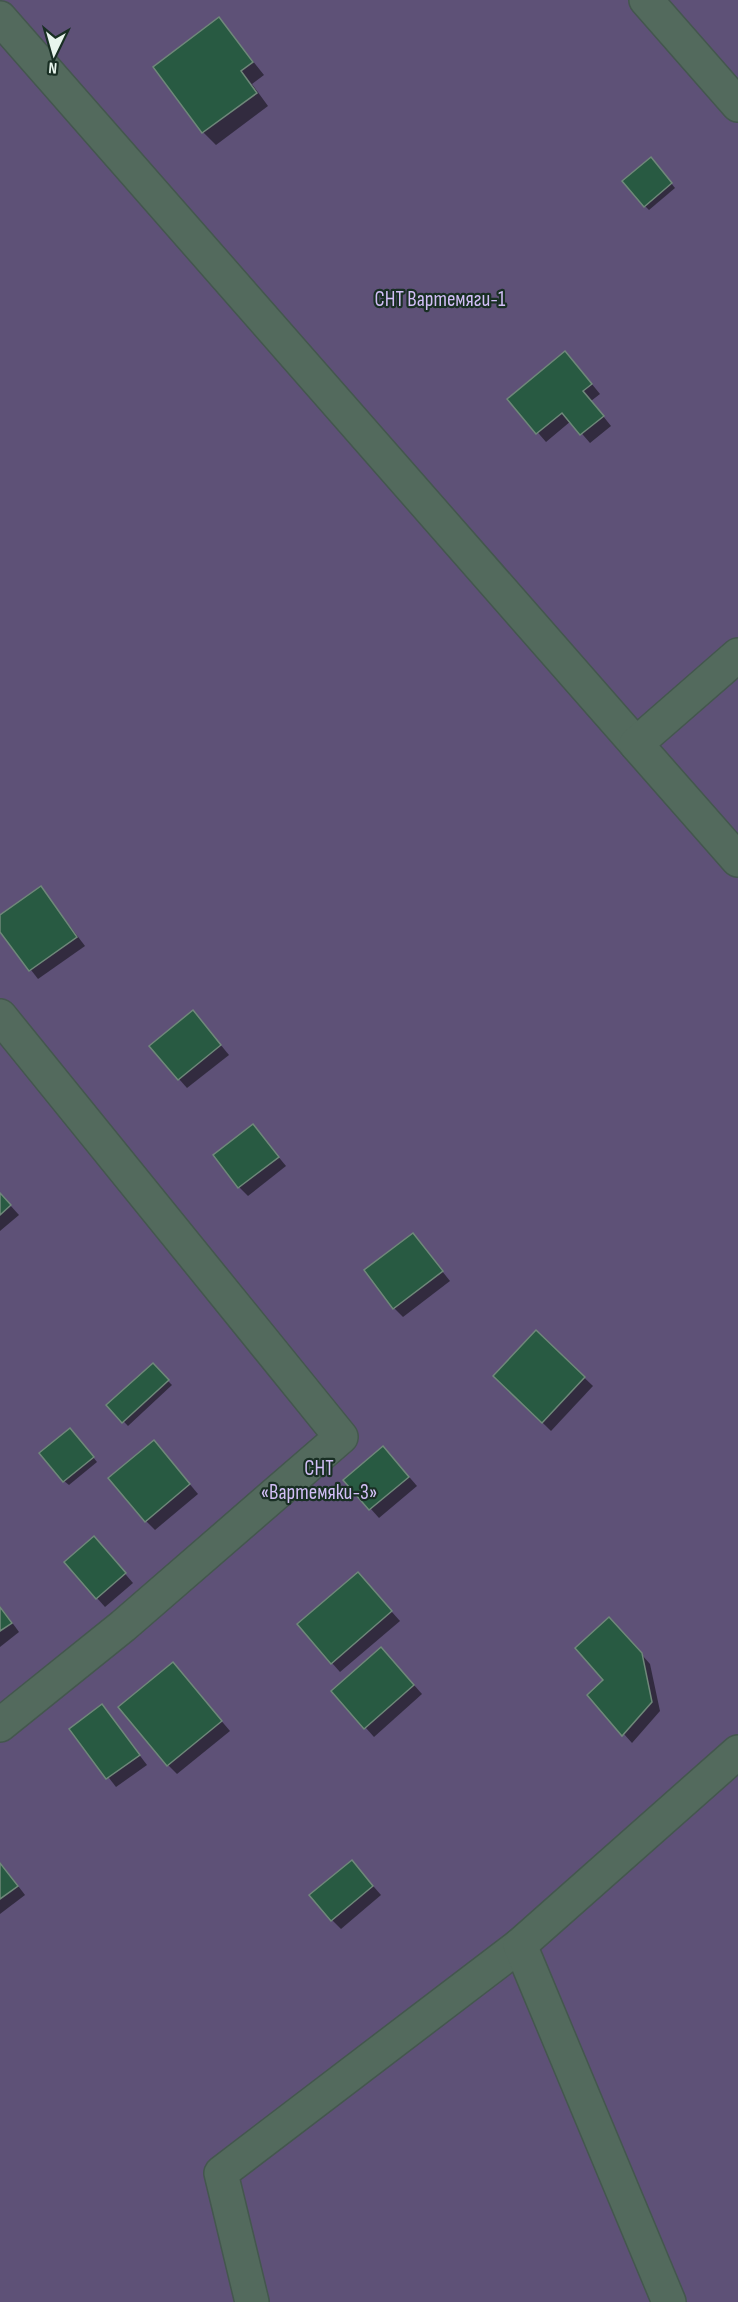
<svg xmlns="http://www.w3.org/2000/svg" width="738" height="2302" font-family="'Sofia Sans Condensed',sans-serif">
<style>
.green{fill:#5e5177}
.shadow{fill:#0007}
.building{fill:#285a42;stroke:#6f887a;stroke-width:1.5}
.lines{fill:none;stroke-linecap:round;stroke-linejoin:round}
.minor-casing{stroke:#44574e;stroke-width:36}
.minor{stroke:#536a5d;stroke-width:33}
.labels{text-anchor:middle;dominant-baseline:central;stroke-width:4.5;stroke-linejoin:round;paint-order:stroke}
.park-label{font-size:21px;fill:#d2bff6;stroke:#192f24}
</style>
<rect width="100%" height="100%" fill="#23392e"/>
<!-- green -->
<rect class="green" x="0" y="0" width="738" height="2302"/>
<!-- shadow -->
<g class="shadow">
<polygon points="219,19 264,75 252,84 268,106 216,145 203,132 155,67"/>
<polygon points="655,163 675,188 649,210 645,206"/>
<polygon points="573,361 600,394 591,401 611,426 590,443 571,421 546,442 509,399"/>
<polygon points="41,888 85,946 38,979 0,930 0,917"/>
<polygon points="201,1021 229,1055 187,1088 179,1079"/>
<polygon points="253,1126 286,1166 248,1196 239,1187"/>
<polygon points="0,1194 19,1215 0,1231"/>
<polygon points="413,1235 450,1281 403,1317 394,1308"/>
<polygon points="536,1332 593,1386 551,1431 495,1376"/>
<polygon points="152,1365 172,1385 128,1426 108,1405"/>
<polygon points="74,1434 97,1462 69,1485 64,1481"/>
<polygon points="162,1451 198,1494 155,1530 146,1521"/>
<polygon points="392,1457 417,1486 379,1518 345,1480"/>
<polygon points="102,1547 133,1583 105,1607 97,1598"/>
<polygon points="366,1583 400,1621 340,1672 332,1663"/>
<polygon points="0,1606 19,1632 0,1647"/>
<polygon points="618,1628 650,1664 660,1711 632,1743 589,1695 605,1680"/>
<polygon points="390,1658 422,1694 374,1737 333,1691"/>
<polygon points="173,1664 230,1731 177,1774 168,1765"/>
<polygon points="102,1706 147,1765 116,1787 71,1729"/>
<polygon points="0,1862 25,1895 0,1914"/>
<polygon points="352,1862 381,1895 341,1929 332,1920"/>
</g>
<!-- building -->
<g class="building">
<polygon points="219,17 253,62 241,71 257,93 202,133 153,67"/>
<polygon points="651,157 672,183 644,207 622,181"/>
<polygon points="565,351 592,384 583,391 604,416 580,435 562,413 536,434 507,399"/>
<polygon points="41,886 77,937 29,971 0,932 0,915"/>
<polygon points="193,1010 221,1045 178,1080 149,1046"/>
<polygon points="253,1124 279,1157 238,1188 213,1155"/>
<polygon points="0,1193 11,1205 0,1215"/>
<polygon points="413,1233 443,1271 393,1309 364,1270"/>
<polygon points="536,1330 585,1377 542,1423 493,1376"/>
<polygon points="153,1363 169,1380 122,1423 106,1405"/>
<polygon points="70,1428 94,1457 63,1482 39,1453"/>
<polygon points="154,1440 190,1484 145,1522 108,1478"/>
<polygon points="383,1446 409,1477 369,1510 343,1480"/>
<polygon points="94,1536 126,1573 96,1599 64,1562"/>
<polygon points="358,1572 392,1611 331,1664 297,1624"/>
<polygon points="0,1607 12,1623 0,1631"/>
<polygon points="609,1617 642,1653 652,1702 622,1736 587,1695 603,1680 575,1648"/>
<polygon points="381,1647 414,1685 364,1729 331,1691"/>
<polygon points="173,1662 222,1721 167,1766 118,1707"/>
<polygon points="102,1704 140,1755 106,1779 69,1729"/>
<polygon points="352,1860 373,1886 331,1921 309,1895"/>
<polygon points="0,1863 18,1886 0,1899"/>
</g>
<g class="lines">
<!-- minor casing -->
<g class="minor-casing">
<g id="minor">
<polyline points="646,0 738,105"/>
<polyline points="0,18 636,744"/>
<polyline points="738,655 636,744 738,860"/>
<polyline points="0,1016 341,1437 123,1626 0,1725"/>
<polyline points="252,2302 221,2173 520,1945"/>
<polyline points="669,2302 520,1945 738,1752"/>
</g>
</g>
<!-- minor -->
<use href="#minor" class="minor"/>
</g>
<g class="labels">
<!-- park labels -->
<g class="park-label">
<text x="440" y="299">СНТ Вартемяги-1</text>
<text x="319" y="1468">СНТ<tspan x="319" dy="24">«Вартемяки-3»</tspan></text>
</g>
</g>
<!-- north arrow -->
<g transform="translate(54 54) rotate(185)" stroke="#192f24" stroke-width="4.5" paint-order="stroke">
<path d="M0-4.5L10 22L0 15L-10 22Z" fill="#e8f5ed"/>
<text y="-9" font-size="16" font-weight="bold" text-anchor="middle" fill="#e8f5ed">N</text>
</g>
</svg>
